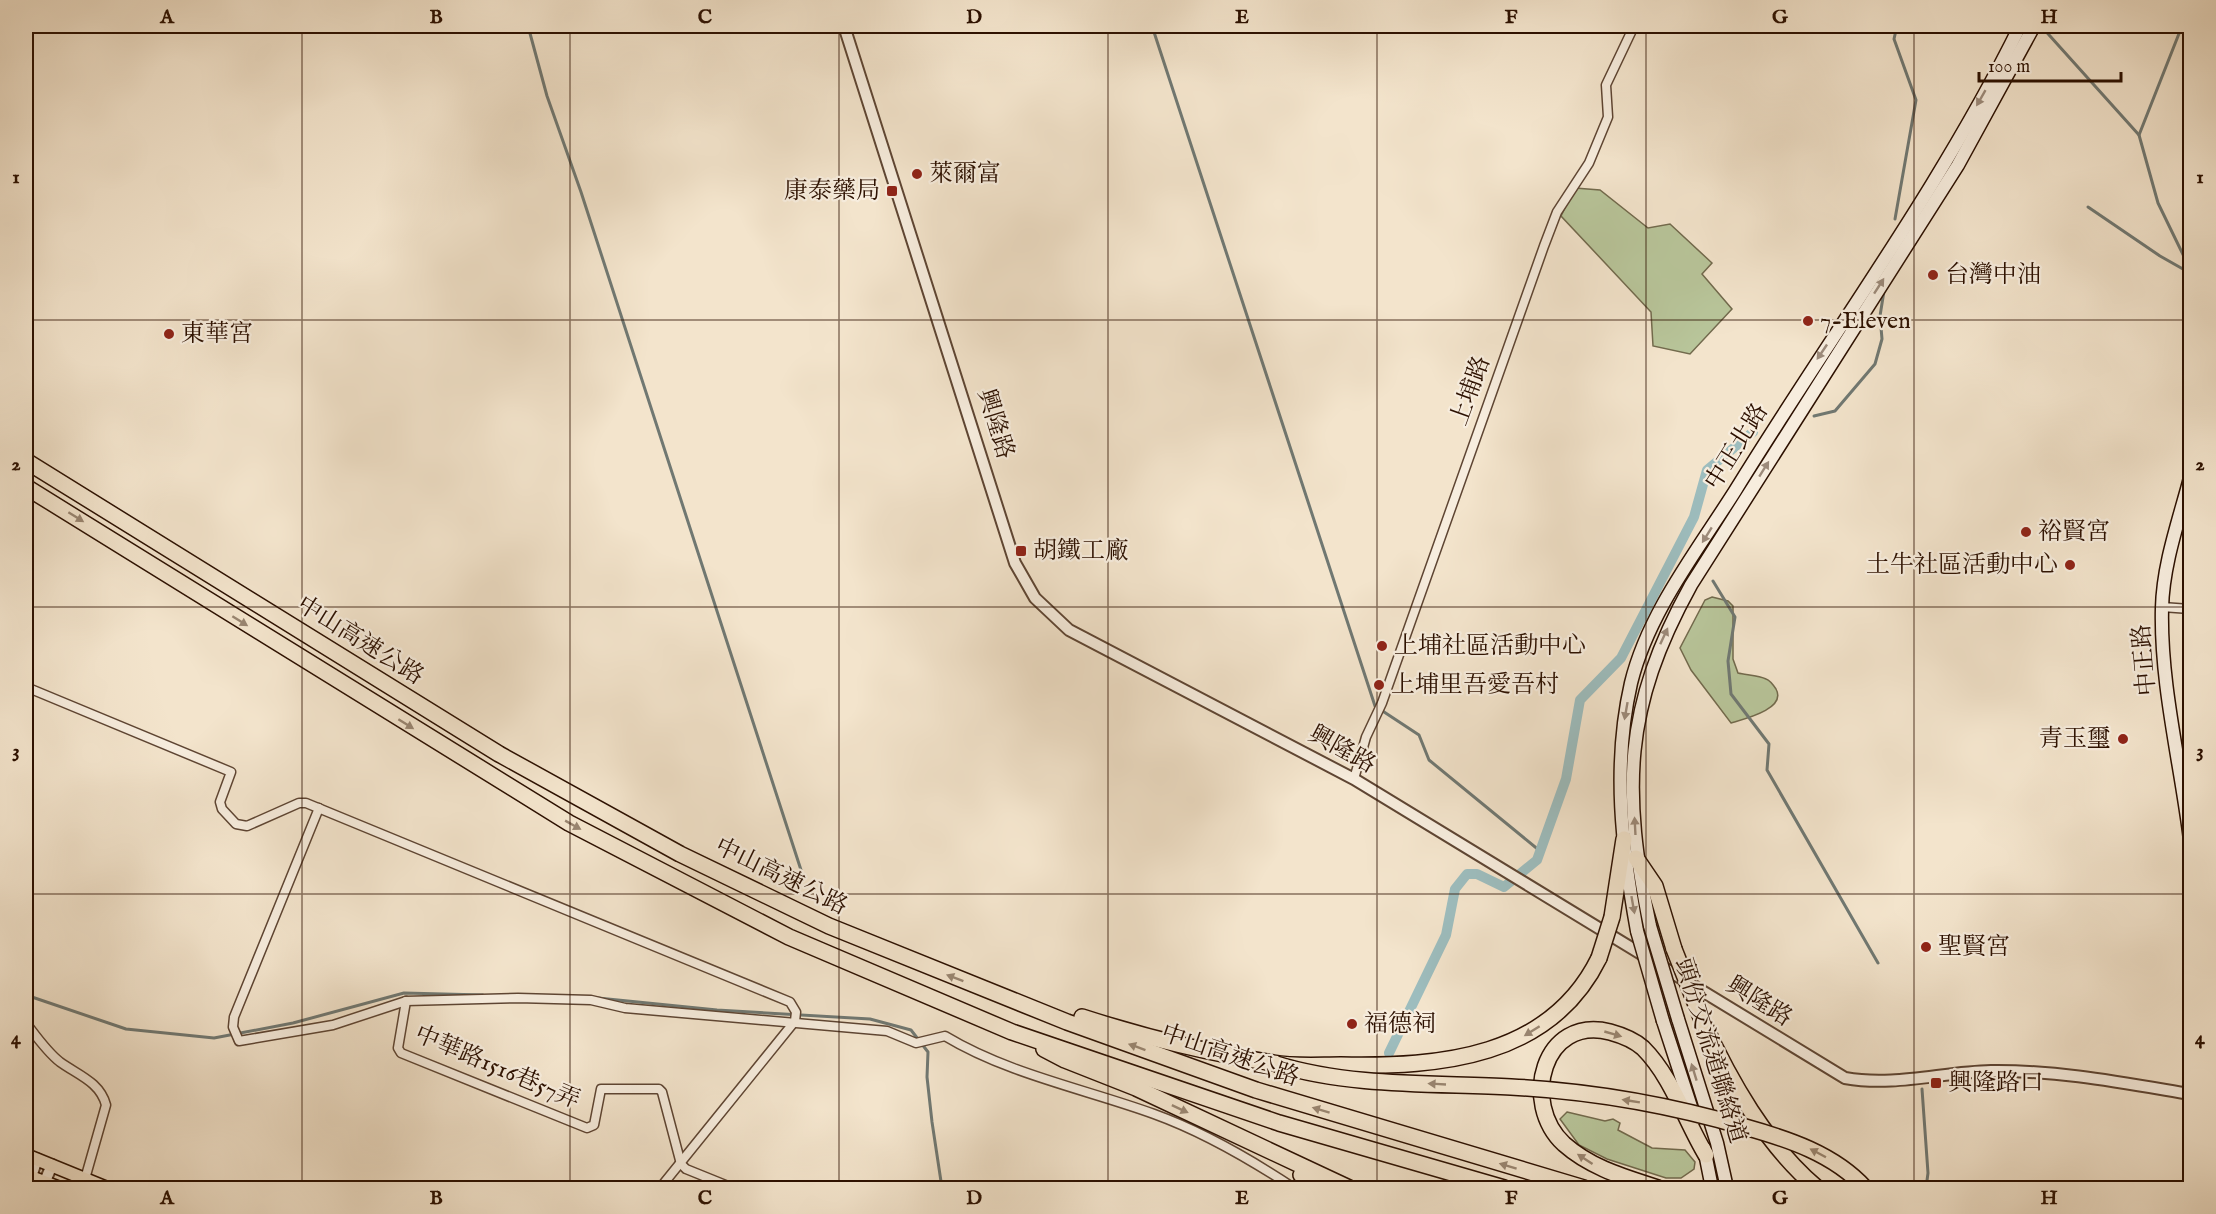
<svg xmlns="http://www.w3.org/2000/svg" width="2216" height="1214" font-family="'IM FELL English','Noto Serif TC',serif">
<style>
.green{fill:#b8c59a;stroke:#726a4d;stroke-width:1.5}
.lines{fill:none;stroke-linecap:round;stroke-linejoin:round}
.stream{stroke:#707872;stroke-width:3}
.canal{stroke:#9dbdbe;stroke-width:10}
.minor-casing{stroke:#5e4533;stroke-width:11}
.tertiary-casing{stroke:#5e4533;stroke-width:14}
.secondary-casing{stroke:#2c1000;stroke-width:15}
.primary-casing{stroke:#2c1000;stroke-width:15}
.motorway-casing{stroke:#2c1000;stroke-width:18}
.minor{stroke:#f7edde;stroke-width:8}
.tertiary{stroke:#f7edde;stroke-width:10}
.secondary{stroke:#f7edde;stroke-width:12}
.primary{stroke:#f3e4cc;stroke-width:12}
.motorway{stroke:#f3e4cc;stroke-width:15}
.secondary-bridge-casing{stroke:#2c1000;stroke-width:15;stroke-linecap:butt}
.motorway-bridge-casing{stroke:#2c1000;stroke-width:18;stroke-linecap:butt}
.secondary-bridge{stroke:#f7edde;stroke-width:12}
.motorway-bridge{stroke:#f3e4cc;stroke-width:15}
.oneway{fill:#9c8a7a}
.oneway2{fill:#998570}
.grid{fill:none;stroke:#2c1000;stroke-width:1.5;stroke-opacity:0.55}
.poi-dot{fill:#8f2418;stroke:#f7edde;stroke-width:2}
.labels{text-anchor:middle;dominant-baseline:central;stroke-width:4.5;stroke-linejoin:round;paint-order:stroke}
.poi-label{font-size:24px;fill:#2c1000;stroke:#f7edde;text-anchor:start}
.street-label{font-size:24px;fill:#2c1000;stroke:#f7edde}
.neatline{fill:none;stroke:#2c1000;stroke-width:2}
.grid-label{font-size:20px;text-anchor:middle;font-weight:bold;fill:#2c1000}
</style>
<rect width="100%" height="100%" fill="#f3e4cc"/>
<filter id="stains"><feTurbulence type="fractalNoise" baseFrequency=".00333" numOctaves="4"/><feColorMatrix values="0 0 0 0 .2 0 0 0 0 .09 0 0 0 0 .02 0 0 0 .5 -.17"/></filter>
<radialGradient id="worn" r=".72"><stop offset=".6" stop-color="#630" stop-opacity="0"/><stop offset="1" stop-color="#630" stop-opacity=".3"/></radialGradient>
<!-- green -->
<g class="green">
<polygon points="1575,188 1600,190 1648,228 1670,224 1712,263 1702,274 1732,309 1690,354 1653,346 1651,312 1561,216"/>
<path d="M1712 597 1728 601 1733 606V659L1738 673C1746 675 1759 675 1766 679 1769 680 1774 686 1776 689 1787 709 1744 719 1731 723L1691 670 1680 648 1705 600Z"/>
<polygon points="1567,1112 1605,1121 1613,1119 1620,1123 1618,1130 1652,1148 1685,1150 1695,1162 1694,1169 1681,1178 1666,1178 1607,1159 1579,1145 1560,1119"/>
</g>
<g class="lines">
<!-- stream -->
<g class="stream">
<polyline points="528,26 547,96 581,192 801,870"/>
<polyline points="1152,26 1375,706 1419,735 1429,760 1540,851"/>
<polyline points="2041,26 2139,135 2158,203 2190,269"/>
<polyline points="2139,135 2182,26"/>
<polyline points="2088,207 2160,256 2190,273"/>
<polyline points="1895,219 1916,100 1894,39 1897,26"/>
<polyline points="1814,416 1835,411 1875,364 1882,339 1880,316 1884,291"/>
<polyline points="1713,581 1735,617 1728,661 1731,694 1769,744 1767,770 1878,963"/>
<polyline points="26,995 126,1029 214,1038 293,1023 404,993 483,995"/>
<polyline points="598,998 717,1010 870,1019 911,1030 928,1052 927,1077 932,1122 942,1188"/>
<polyline points="1922,1089 1928,1173 1926,1188"/>
</g>
<!-- canal -->
<polyline class="canal" points="1389,1053 1446,935 1455,889 1467,874 1477,874 1504,887 1537,860 1566,779 1580,700 1621,658 1694,517 1707,470 1753,432"/>
<!-- minor casing -->
<g class="minor-casing">
<g id="minor">
<polyline points="2162,607 2190,609"/>
<polyline points="26,687 231,772 220,802 222,809 236,824 247,826 299,803 306,803 790,1002 796,1012 795,1021 660,1188"/>
<polyline points="1354,779 1366,737 1382,703 1544,246 1557,212 1589,163 1608,117 1606,85 1634,26"/>
<path d="M319 808 234 1017 233 1027 239 1041 333 1025 406 1001 518 998 591 1000 625 1008 887 1031 916 1043 945 1036C1008 1074 1085 1089 1154 1114 1204 1132 1250 1159 1294 1188"/>
<polyline points="406,1001 398,1048 401,1053 587,1128 594,1125 601,1089 659,1089 662,1092 681,1164"/>
<path d="M26 1023C36 1036 47 1052 60 1062 78 1075 100 1082 106 1105L85 1179"/>
<polyline points="681,1164 686,1169 733,1188"/>
</g>
</g>
<!-- tertiary casing -->
<g class="tertiary-casing">
<g id="tertiary">
<path d="M844 26 1015 563 1035 598 1069 630 1354 779 1845 1078C1894 1087 1942 1072 1991 1071 2058 1070 2124 1083 2190 1094"/>
<polyline points="27,1188 37,1159"/>
<polyline points="42,1188 52,1165"/>
</g>
</g>
<!-- secondary casing -->
<g class="secondary-casing">
<g id="secondary">
<path d="M2190 478C2179 520 2163 564 2162 608 2160 684 2181 765 2190 840"/>
<path d="M1650 926C1622 790 1623 708 1691 585L1958 165 2034 26"/>
<path d="M1637 931C1622 848 1612 766 1631 683 1648 613 1697 551 1735 491 1830 336 1940 189 2020 26"/>
<polyline points="1678,1019 1717,1143 1727,1188"/>
<polyline points="1663,1021 1695,1119"/>
<polyline points="1704,1148 1712,1188"/>
</g>
</g>
<!-- primary casing -->
<g class="primary-casing">
<g id="primary">
<polyline points="26,1155 107,1188"/>
<polyline points="26,1175 60,1188"/>
</g>
</g>
<!-- motorway casing -->
<g class="motorway-casing">
<g id="motorway">
<polyline points="26,461 499,754 680,854 829,926 1067,1022 1256,1090 1584,1188"/>
<polyline points="26,487 569,823 789,937 1012,1032 1279,1123 1504,1188"/>
<polyline points="1636,858 1655,886 1674,949"/>
<polyline points="1612,917 1624,839"/>
<path d="M1082 1017C1144 1037 1208 1053 1273 1063 1295 1067 1319 1065 1341 1065 1440 1067 1550 1058 1599 958"/>
<path d="M1702 1020C1730 1081 1766 1145 1817 1188"/>
<polyline points="1044,1049 1065,1060 1136,1088 1349,1188"/>
<polyline points="1301,1175 1323,1188"/>
<path d="M1658 1188C1624 1177 1591 1168 1564 1144 1520 1103 1543 1015 1610 1032 1621 1035 1634 1040 1643 1048 1672 1077 1685 1120 1706 1155"/>
</g>
</g>
<!-- minor -->
<use href="#minor" class="minor"/>
<!-- tertiary -->
<use href="#tertiary" class="tertiary"/>
<!-- secondary -->
<use href="#secondary" class="secondary"/>
<!-- primary -->
<use href="#primary" class="primary"/>
<!-- motorway -->
<use href="#motorway" class="motorway"/>
<!-- secondary-bridge casing -->
<g class="secondary-bridge-casing">
<g id="secondary-bridge">
<polyline points="1650,926 1678,1019"/>
<polyline points="1637,931 1663,1021"/>
</g>
</g>
<!-- motorway-bridge casing -->
<g class="motorway-bridge-casing">
<g id="motorway-bridge">
<polyline points="1674,949 1702,1020"/>
<polyline points="1599,958 1612,917"/>
<path d="M1276 1064C1350 1087 1434 1083 1511 1087 1590 1091 1670 1105 1745 1127 1788 1139 1834 1154 1865 1188"/>
</g>
</g>
<!-- secondary-bridge -->
<use href="#secondary-bridge" class="secondary-bridge"/>
<!-- motorway-bridge -->
<use href="#motorway-bridge" class="motorway-bridge"/>
</g>
<!-- one-way arrows -->
<defs><path id="oneway-solid" d="M-6-.8H1V-3.2L6.5 0L1 3.2V.8H-6Z" transform="scale(1.5)"/></defs>
<g class="oneway">
<use href="#oneway-solid" transform="translate(1981 98) rotate(120)"/>
<use href="#oneway-solid" transform="translate(1879 286) rotate(-57)"/>
<use href="#oneway-solid" transform="translate(1822 352) rotate(124)"/>
<use href="#oneway-solid" transform="translate(1764 469) rotate(-58)"/>
<use href="#oneway-solid" transform="translate(1707 535) rotate(122)"/>
<use href="#oneway-solid" transform="translate(1664 636) rotate(-65)"/>
<use href="#oneway-solid" transform="translate(1626 711) rotate(100)"/>
<use href="#oneway-solid" transform="translate(1635 826) rotate(-93)"/>
<use href="#oneway-solid" transform="translate(1633 905) rotate(80)"/>
<use href="#oneway-solid" transform="translate(1694 1072) rotate(-107)"/>
</g>
<g class="oneway2">
<use href="#oneway-solid" transform="translate(76 517) rotate(32)"/>
<use href="#oneway-solid" transform="translate(240 621) rotate(32)"/>
<use href="#oneway-solid" transform="translate(406 724) rotate(32)"/>
<use href="#oneway-solid" transform="translate(573 825) rotate(29)"/>
<use href="#oneway-solid" transform="translate(955 978) rotate(-159)"/>
<use href="#oneway-solid" transform="translate(1532 1031) rotate(148)"/>
<use href="#oneway-solid" transform="translate(1613 1034) rotate(16)"/>
<use href="#oneway-solid" transform="translate(1137 1047) rotate(-160)"/>
<use href="#oneway-solid" transform="translate(1437 1084) rotate(-177)"/>
<use href="#oneway-solid" transform="translate(1631 1101) rotate(-171)"/>
<use href="#oneway-solid" transform="translate(1180 1109) rotate(25)"/>
<use href="#oneway-solid" transform="translate(1321 1110) rotate(-163)"/>
<use href="#oneway-solid" transform="translate(1818 1153) rotate(-152)"/>
<use href="#oneway-solid" transform="translate(1585 1159) rotate(-147)"/>
<use href="#oneway-solid" transform="translate(1508 1166) rotate(-163)"/>
</g>
<!-- grid -->
<path class="grid" d="M302 26V1188M570 26V1188M839 26V1188M1108 26V1188M1377 26V1188M1646 26V1188M1914 26V1188M26 320H2190M26 607H2190M26 894H2190"/>
<!-- markers -->
<g class="poi-dot">
<circle cx="917" cy="174" r="6"/>
<rect x="886" y="185" width="12" height="12" rx="3"/>
<circle cx="1933" cy="275" r="6"/>
<circle cx="1808" cy="321" r="6"/>
<circle cx="169" cy="334" r="6"/>
<circle cx="2026" cy="532" r="6"/>
<rect x="1015" y="545" width="12" height="12" rx="3"/>
<circle cx="2070" cy="565" r="6"/>
<circle cx="1382" cy="646" r="6"/>
<circle cx="1379" cy="685" r="6"/>
<circle cx="2123" cy="739" r="6"/>
<circle cx="1926" cy="947" r="6"/>
<circle cx="1352" cy="1024" r="6"/>
<rect x="1930" y="1077" width="12" height="12" rx="3"/>
</g>
<g class="labels">
<!-- poi labels -->
<g class="poi-label">
<text x="929" y="174">萊爾富</text>
<text x="880" y="191" text-anchor="end">康泰藥局</text>
<text x="1945" y="275">台灣中油</text>
<text x="1820" y="321">7-Eleven</text>
<text x="181" y="334">東華宮</text>
<text x="2038" y="532">裕賢宮</text>
<text x="1033" y="551">胡鐵工廠</text>
<text x="2058" y="565" text-anchor="end">土牛社區活動中心</text>
<text x="1394" y="646">上埔社區活動中心</text>
<text x="1391" y="685">上埔里吾愛吾村</text>
<text x="2111" y="739" text-anchor="end">青玉璽</text>
<text x="1938" y="947">聖賢宮</text>
<text x="1364" y="1024">福德祠</text>
<text x="1948" y="1083">興隆路口</text>
</g>
<!-- street labels -->
<g class="street-label">
<text transform="translate(1471 391) rotate(-70)">上埔路</text>
<text transform="translate(995 424) rotate(73)">興隆路</text>
<text transform="translate(1737 447) rotate(-58)">中正北路</text>
<text transform="translate(360 641) rotate(32)">中山高速公路</text>
<text transform="translate(2145 660) rotate(-95)">中正路</text>
<text transform="translate(1342 750) rotate(29)">興隆路</text>
<text transform="translate(781 877) rotate(26)">中山高速公路</text>
<text transform="translate(1759 1002) rotate(32)">興隆路</text>
<text transform="translate(1710 1051) rotate(73)">頭份交流道聯絡道</text>
<text transform="translate(1230 1056) rotate(19)">中山高速公路</text>
<text transform="translate(497 1068) rotate(23)">中華路1516巷57弄</text>
</g>
</g>
<!-- margin -->
<rect width="2216" height="1214" fill="none" stroke="#f3e4cc" stroke-width="66"/>
<!-- scale -->
<path d="M1979 72v9h142v-9" fill="none" stroke="#2c1000" stroke-width="3"/>
<text x="1988" y="72" font-size="18" fill="#2c1000" stroke="#f7edde" stroke-width="4.5" paint-order="stroke">100 m</text>
<rect x="33" y="33" width="2150" height="1148" class="neatline"/>
<g class="grid-label">
<text x="167" y="23">A</text>
<text x="436" y="23">B</text>
<text x="705" y="23">C</text>
<text x="974" y="23">D</text>
<text x="1242" y="23">E</text>
<text x="1511" y="23">F</text>
<text x="1780" y="23">G</text>
<text x="2049" y="23">H</text>
<text x="16" y="183">1</text>
<text x="2200" y="183">1</text>
<text x="16" y="470">2</text>
<text x="2200" y="470">2</text>
<text x="16" y="757">3</text>
<text x="2200" y="757">3</text>
<text x="16" y="1044">4</text>
<text x="2200" y="1044">4</text>
<text x="167" y="1204">A</text>
<text x="436" y="1204">B</text>
<text x="705" y="1204">C</text>
<text x="974" y="1204">D</text>
<text x="1242" y="1204">E</text>
<text x="1511" y="1204">F</text>
<text x="1780" y="1204">G</text>
<text x="2049" y="1204">H</text>
</g>
<rect width="100%" height="100%" filter="url(#stains)"/>
<rect width="100%" height="100%" fill="url(#worn)"/>
</svg>
